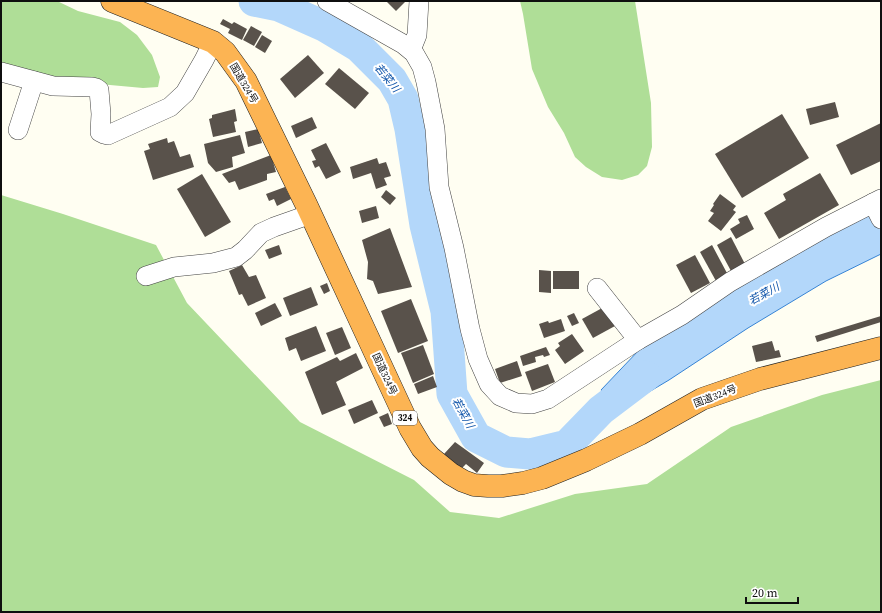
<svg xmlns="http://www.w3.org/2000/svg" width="882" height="613" font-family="'Source Serif 4','Noto Sans JP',serif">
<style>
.forest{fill:#afde97}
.water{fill:#b3d7fa;stroke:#3683d5}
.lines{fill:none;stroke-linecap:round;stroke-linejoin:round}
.river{stroke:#b3d7fa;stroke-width:31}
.building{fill:#59524b}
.minor-casing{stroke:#424242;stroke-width:20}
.highway-casing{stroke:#202020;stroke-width:23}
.minor{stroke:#fff;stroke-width:19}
.highway{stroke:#fcb453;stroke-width:22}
.labels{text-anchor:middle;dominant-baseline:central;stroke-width:4;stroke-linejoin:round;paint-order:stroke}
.shield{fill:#fff;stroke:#575757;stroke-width:1}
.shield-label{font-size:9px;font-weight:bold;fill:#0f0f0f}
.street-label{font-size:10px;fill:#0f0f0f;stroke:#fff}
.water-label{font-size:11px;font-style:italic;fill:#1055aa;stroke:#fff}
</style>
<rect width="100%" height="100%" fill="#fffef2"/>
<!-- forest -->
<g class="forest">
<polygon points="1,1 57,1 78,11 120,22 137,35 152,55 160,77 158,87 143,88 99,84 35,76 1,63"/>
<polygon points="520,1 635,1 651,103 652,147 647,166 638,175 622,180 602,177 586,167 575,157 564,133 548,107 532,69 523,14"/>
<polygon points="1,195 63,214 156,245 187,303 300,422 414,480 450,512 499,518 575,494 647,484 731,427 822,395 881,380 881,612 1,612"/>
</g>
<!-- water -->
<polygon class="water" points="881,207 881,254 826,281 748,328 669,380 617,411 601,390 640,349 749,277"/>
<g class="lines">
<!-- river -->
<polyline class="river" points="254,1 279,6 324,26 359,47 392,80 403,99 410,129 425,225 446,311 452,394 476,437 506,452 530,454 567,445 601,410 646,376"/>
</g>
<!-- building -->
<g class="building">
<polygon points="386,1 406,1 396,11"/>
<polygon points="223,19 232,24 234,22 247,29 242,40 228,33 230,29 220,24"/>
<polygon points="251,26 262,32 254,46 243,40"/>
<polygon points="262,35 272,41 265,53 255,47"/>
<polygon points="308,55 324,73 295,98 280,79"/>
<polygon points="339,68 369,93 355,109 325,84"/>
<polygon points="835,102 839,117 810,125 806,109"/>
<polygon points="235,109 237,121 234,122 236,132 213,137 209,119 212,118 212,115"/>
<polygon points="782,114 809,158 742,198 715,154"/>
<polygon points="312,117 317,128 296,138 291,126"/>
<polygon points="881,123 881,161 851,175 836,145"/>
<polygon points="258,129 262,143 248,147 245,132"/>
<polygon points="240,135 245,153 232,157 233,167 216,172 208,163 204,144"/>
<polygon points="167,138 168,143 174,141 180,157 190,154 194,167 153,180 144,151 150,149 148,144"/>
<polygon points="326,143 341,172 326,179 319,166 315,168 312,161 316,160 311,150"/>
<polygon points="271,155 276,172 267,174 267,180 239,190 235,181 229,183 222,174"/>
<polygon points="377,158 379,164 386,162 391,176 384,178 387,185 376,189 371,173 353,179 350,167"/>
<polygon points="820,173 839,205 779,239 764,213 786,200 783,194"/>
<polygon points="202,174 231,222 205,237 177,189"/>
<polygon points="285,187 291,199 277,206 274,199 269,201 266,194"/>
<polygon points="386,190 396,198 390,205 381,197"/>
<polygon points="720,194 736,206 733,210 736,212 721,231 708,221 714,213 710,211 714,205 713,204"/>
<polygon points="376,206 379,218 362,223 359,211"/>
<polygon points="747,215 754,229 736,239 730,229 740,223 738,219"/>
<polygon points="390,228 412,287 378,294 373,281 367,279 368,262 362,240"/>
<polygon points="731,237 745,264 731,271 717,245"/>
<polygon points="279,245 282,254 269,259 265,250"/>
<polygon points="712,245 728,275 716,281 700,252"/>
<polygon points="695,255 710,283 691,293 676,265"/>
<polygon points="242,265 249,277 256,275 266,298 248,306 242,294 239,295 229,271"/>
<polygon points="539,270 551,271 551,293 539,292"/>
<rect x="553" y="271" width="26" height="18"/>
<polygon points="327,283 330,291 324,294 320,286"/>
<polygon points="311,287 318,305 290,316 283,298"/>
<polygon points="411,299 428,341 398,353 381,311"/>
<polygon points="275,303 282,316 261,326 255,313"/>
<polygon points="604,307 615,326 593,338 582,319"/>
<polygon points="574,313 579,323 572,326 567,316"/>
<polygon points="881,316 881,322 817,342 815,336"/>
<polygon points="561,319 565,331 544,338 539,324 548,321 549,323"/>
<polygon points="316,326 326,351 301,361 296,348 289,351 285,338"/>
<polygon points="342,327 351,348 335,355 326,333"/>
<polygon points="572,334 584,351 565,364 555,350 560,346 558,343"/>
<polygon points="772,341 775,351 779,350 781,357 756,362 752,346"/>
<polygon points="423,345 434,374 413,383 401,353"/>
<polygon points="546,347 550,355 544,357 543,355 535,357 536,362 523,366 520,356"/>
<polygon points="356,353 363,368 336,382 346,405 322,415 305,372 337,357 340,361"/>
<polygon points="517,361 522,376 500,383 495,369"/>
<polygon points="548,364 555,382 532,391 525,372"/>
<polygon points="433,376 437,387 418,394 414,384"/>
<polygon points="372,400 378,413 354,424 348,410"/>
<polygon points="388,413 392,424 384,427 379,417"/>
<polygon points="455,442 484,463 477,473 466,464 461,469 444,454"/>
</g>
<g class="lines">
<!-- minor casing -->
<g class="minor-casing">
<g id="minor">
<polyline points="327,1 403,44 414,53 422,67 426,82 435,129 439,187 454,248 470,329 478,359 489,384 500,396 516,403 532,404 548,399 638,340 682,315 730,282 826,227 881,199"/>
<polyline points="411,50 417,35 419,1"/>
<polyline points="1,72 53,86 92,87 96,88 99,90 101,114 100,132 104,134 108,135 170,107 185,93 204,60 213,42"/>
<polyline points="18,130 34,81"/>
<polyline points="873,203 881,219"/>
<polyline points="146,276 174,267 213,263 236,257 245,250 261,233 274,227 311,214"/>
<polyline points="597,288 638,340"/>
</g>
</g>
<!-- highway casing -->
<g class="highway-casing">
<polyline id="highway" points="112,1 213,42 225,52 246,81 306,204 410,428 422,448 430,457 451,474 463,481 474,485 488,486 502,486 523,483 542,478 586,460 640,434 702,399 760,379 881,348"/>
</g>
<!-- minor -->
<use href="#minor" class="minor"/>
<!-- highway -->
<use href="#highway" class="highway"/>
</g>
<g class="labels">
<!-- shield labels -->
<rect class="shield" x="393" y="411" width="24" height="14" rx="3"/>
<g class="shield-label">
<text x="405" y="418">324</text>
</g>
<!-- street labels -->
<g class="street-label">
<text transform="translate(244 83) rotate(59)">国道324号</text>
<text transform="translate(385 374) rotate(65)">国道324号</text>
<text transform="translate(715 396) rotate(-21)">国道324号</text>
</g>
<!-- water labels -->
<g class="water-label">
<text transform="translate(387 78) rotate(51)">若菜川</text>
<text transform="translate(764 294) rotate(-29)">若菜川</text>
<text transform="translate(463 413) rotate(61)">若菜川</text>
</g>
</g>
<!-- border -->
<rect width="882" height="613" fill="none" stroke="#0f0f0f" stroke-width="4"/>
<!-- scale -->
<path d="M746 597v6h52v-6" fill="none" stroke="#0f0f0f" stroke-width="2"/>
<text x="752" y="597" font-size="12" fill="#0f0f0f" stroke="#ffffff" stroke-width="3" paint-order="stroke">20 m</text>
</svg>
